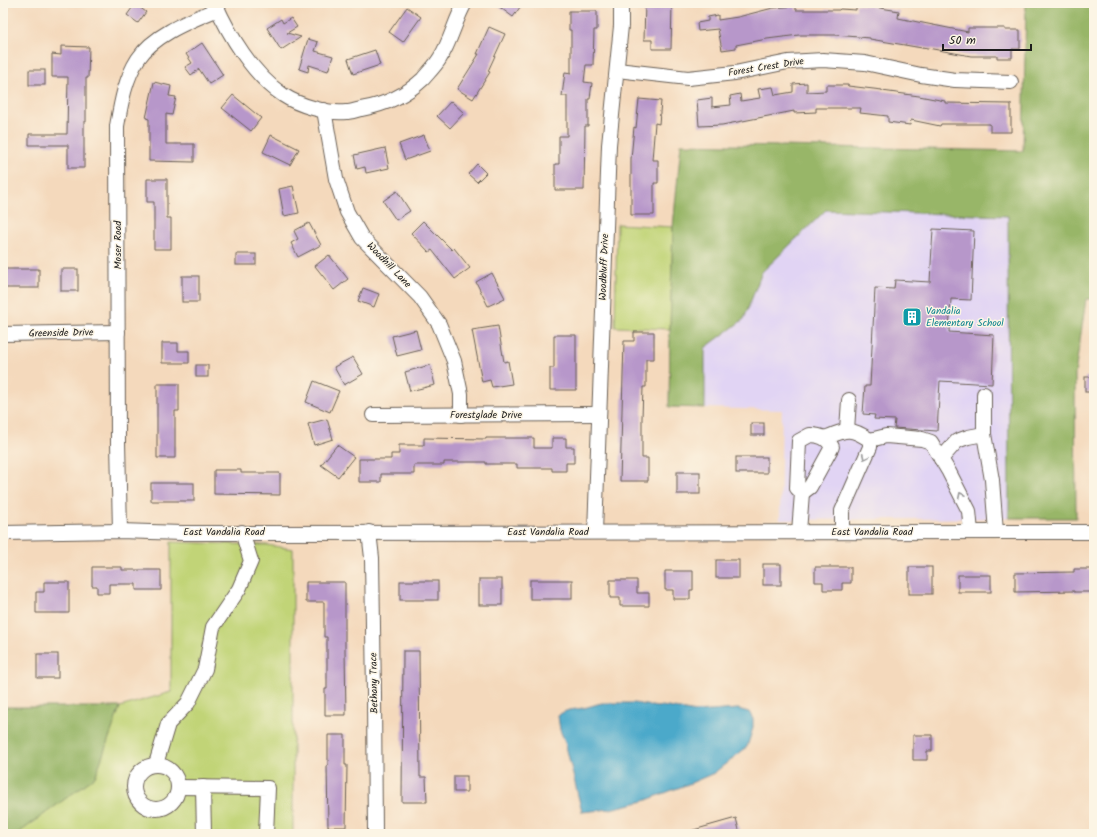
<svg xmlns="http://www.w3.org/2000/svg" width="1097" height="837" font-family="Kalam,sans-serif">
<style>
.built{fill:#e1d4f4}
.green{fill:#c1d477;stroke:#6e784a}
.forest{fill:#98b668;stroke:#5a6942}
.water{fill:#4ba9ca;stroke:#346273}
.building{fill:#b797ca}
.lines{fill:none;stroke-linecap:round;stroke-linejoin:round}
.minor-casing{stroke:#685e54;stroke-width:16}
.minor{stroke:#fff;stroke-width:14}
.oneway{stroke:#999}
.labels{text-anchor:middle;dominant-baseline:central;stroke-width:3;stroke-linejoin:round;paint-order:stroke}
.street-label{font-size:10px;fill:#1c1c1c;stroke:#fcf5e5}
.culture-label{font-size:10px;fill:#0d838f;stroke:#fcf5e5;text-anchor:start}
</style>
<rect width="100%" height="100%" fill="#fcf5e5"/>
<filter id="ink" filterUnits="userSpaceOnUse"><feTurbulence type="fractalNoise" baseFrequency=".025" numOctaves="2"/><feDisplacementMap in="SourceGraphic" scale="8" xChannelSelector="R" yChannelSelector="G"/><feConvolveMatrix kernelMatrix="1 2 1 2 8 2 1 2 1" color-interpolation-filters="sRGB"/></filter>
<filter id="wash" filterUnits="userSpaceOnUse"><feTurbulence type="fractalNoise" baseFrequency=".012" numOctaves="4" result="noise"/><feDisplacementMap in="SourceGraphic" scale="16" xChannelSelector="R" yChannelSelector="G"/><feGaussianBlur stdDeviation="0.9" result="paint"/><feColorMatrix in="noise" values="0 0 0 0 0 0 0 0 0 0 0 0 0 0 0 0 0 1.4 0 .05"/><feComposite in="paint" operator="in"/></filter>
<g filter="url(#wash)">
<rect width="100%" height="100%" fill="#f4d9bc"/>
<!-- built -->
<polygon class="built" points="826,210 1009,216 1009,518 780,520 782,410 705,408 705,348 744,319 762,272"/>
<!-- green -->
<g class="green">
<polygon points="617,224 673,227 670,329 615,327"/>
<polygon points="171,542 267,545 293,549 293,834 17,834 95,777 120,707 171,692"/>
</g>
<!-- forest -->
<g class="forest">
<polygon points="948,3 1002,3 967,7"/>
<polygon points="1026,3 1094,3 1094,299 1086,299 1075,374 1076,518 1009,518 1008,216 826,210 762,272 744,319 705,348 705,408 669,407 670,329 673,227 681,144 1023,151"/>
<polygon points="3,707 120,707 95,777 17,834 3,834"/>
</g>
<!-- water -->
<path class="water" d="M602 703H634L657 707 662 706 696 712 738 709 749 712 753 719V728L747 747 714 773 691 783 644 801 610 809 582 812 565 742 560 730 558 716C565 709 573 710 583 708 589 707 596 704 602 703Z"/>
<g id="blocks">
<!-- building -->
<g class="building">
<polygon points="494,3 523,3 513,17"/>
<polygon points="645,3 672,3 671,49 652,49 652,40 644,40"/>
<polygon points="135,4 146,12 138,23 127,15"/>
<polygon points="856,4 899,11 898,18 968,32 968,28 1005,28 1005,30 1020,30 1020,49 1012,49 1012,58 997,58 997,56 971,56 922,47 922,48 870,39 870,38 835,35 799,35 767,39 736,45 736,48 722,50 718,29 698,31 697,23 708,21 708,17 718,15 718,20 738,17 773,8 796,6 796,10 839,10 840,9 856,10"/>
<polygon points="407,7 421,17 403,42 389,32"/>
<polygon points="569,11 597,11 597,30 594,30 593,65 586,65 584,82 592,83 590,99 588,99 588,126 585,126 584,190 555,190 555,164 559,164 559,136 567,136 567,96 562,96 565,72 571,73 571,30 569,30"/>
<polygon points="291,18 297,27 287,33 301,37 281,50 267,28 281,19 283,23"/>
<polygon points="489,27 505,34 488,71 490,72 473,99 457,89 479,54 477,54"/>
<polygon points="308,39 318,42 315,51 333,56 328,71 309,65 308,72 299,69"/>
<polygon points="202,43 223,75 209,84 199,69 191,75 185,67 192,63 186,54"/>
<polygon points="61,46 89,47 88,78 86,78 86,122 84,122 84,168 68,168 68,145 29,145 29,134 67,134 68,77 52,77 52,54 61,55"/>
<polygon points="375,50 380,65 353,74 348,59"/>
<rect x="29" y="70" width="16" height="15"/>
<polygon points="154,82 171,86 169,96 176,97 172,115 166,114 166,144 194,144 194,162 149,161 149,119 146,118"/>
<polygon points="807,83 807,92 826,91 826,85 848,85 848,86 882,90 882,91 919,96 945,101 945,103 1011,104 1011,132 990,132 990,124 941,124 940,126 911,120 910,125 888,122 888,116 860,113 861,108 816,108 816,112 794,113 794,111 722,125 699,126 697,100 712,98 712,107 731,105 730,96 740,94 741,101 760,98 758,89 773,87 775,95 793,92 793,84"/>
<polygon points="233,95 261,118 251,131 222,108"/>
<polygon points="639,99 661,101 659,124 655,123 652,160 658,160 658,183 654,183 654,215 631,215 631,159 634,127 636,128"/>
<polygon points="451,101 464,113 450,128 437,116"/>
<polygon points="271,135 299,149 290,165 263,152"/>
<polygon points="424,135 430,151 405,160 399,144"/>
<polygon points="385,148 389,168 366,173 365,167 357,169 354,155"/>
<polygon points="477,164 486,173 477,182 468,174"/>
<polygon points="147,179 167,179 167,218 171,218 171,249 154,249 154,202 147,202"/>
<polygon points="293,186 299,213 284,216 279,189"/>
<polygon points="397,191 410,211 396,220 383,201"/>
<polygon points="423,221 452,250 454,248 470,268 455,279 432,250 429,252 411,233"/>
<polygon points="309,223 321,245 298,257 291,243 298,239 294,231"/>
<polygon points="933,229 974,231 971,300 951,299 949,332 994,335 992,384 940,381 937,431 894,428 895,420 874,419 875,415 863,414 865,386 870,386 875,288 894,289 895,280 930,282"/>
<rect x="236" y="254" width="20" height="11"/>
<polygon points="329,255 348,279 334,290 315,266"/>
<rect x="3" y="269" width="36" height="19"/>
<rect x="61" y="269" width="17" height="22"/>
<polygon points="492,273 505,298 488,306 476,282"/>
<rect x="182" y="276" width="17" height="26"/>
<polygon points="363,288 379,294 374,307 358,301"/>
<polygon points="498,326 504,362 508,361 512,384 492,387 490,380 482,382 472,330"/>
<polygon points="416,330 421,350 397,356 392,336"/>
<polygon points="634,332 654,332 654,359 646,359 646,387 643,387 642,418 642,458 648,458 648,481 620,481 624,341 634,341"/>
<polygon points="554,335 576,335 576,390 550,390 550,368 554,368"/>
<polygon points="162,343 178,343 178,351 189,351 189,363 162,363"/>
<polygon points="353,357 363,374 344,385 334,367"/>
<rect x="196" y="365" width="12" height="12"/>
<polygon points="430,365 435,385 410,391 405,372"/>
<rect x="1085" y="377" width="9" height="15"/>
<polygon points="314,381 339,391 330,412 306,402"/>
<polygon points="157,384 179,384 179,411 175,411 175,458 157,458"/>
<polygon points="327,419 333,439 314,445 308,424"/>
<rect x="751" y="423" width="13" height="12"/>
<polygon points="424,438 486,439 486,438 534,438 534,448 552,448 552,438 566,438 566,447 574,447 574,463 566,463 566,471 552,471 552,468 517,468 517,464 486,464 486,462 444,462 444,465 414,465 414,474 381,474 381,482 359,482 359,459 391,459 391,454 399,454 399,445 424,445"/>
<polygon points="337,445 354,457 338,477 321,465"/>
<rect x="736" y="457" width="31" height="16"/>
<polygon points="214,470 241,470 241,473 280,473 280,495 214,494"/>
<rect x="677" y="472" width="23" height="22"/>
<rect x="151" y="483" width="43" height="18"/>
<rect x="716" y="560" width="23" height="18"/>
<rect x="763" y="564" width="18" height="21"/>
<polygon points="92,567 122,567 122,570 161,570 161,590 136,590 136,584 109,584 109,593 97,593 97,586 92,586"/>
<polygon points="815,567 851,567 851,583 842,583 842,590 823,590 823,582 815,582"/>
<rect x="909" y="567" width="23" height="27"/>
<polygon points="1074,569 1093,569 1093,592 1074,592 1074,591 1015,592 1015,573 1074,572"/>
<polygon points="665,571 693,571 693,590 690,590 690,599 673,599 673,590 665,590"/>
<rect x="958" y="575" width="33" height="17"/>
<rect x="479" y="579" width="23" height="26"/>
<rect x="530" y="580" width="42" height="19"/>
<polygon points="610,580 637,580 637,593 649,593 649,606 620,606 620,598 610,598"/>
<rect x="400" y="581" width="38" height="19"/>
<polygon points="44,582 69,582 69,613 36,613 36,592 44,592"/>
<polygon points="306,582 345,582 345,651 346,715 325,715 325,689 327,689 327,637 324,637 324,602 306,602"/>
<polygon points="403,651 419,651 420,777 426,777 427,802 402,802"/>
<rect x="37" y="654" width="21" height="24"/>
<polygon points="328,735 345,735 345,765 347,765 346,827 328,827 327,765 328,765"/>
<polygon points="913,735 932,735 932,751 927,751 927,760 913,760"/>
<rect x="454" y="776" width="13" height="16"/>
<polygon points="736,818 740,834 690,834 690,831"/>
</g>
</g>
</g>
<g filter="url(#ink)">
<use href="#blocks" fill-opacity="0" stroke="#685e54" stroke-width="1"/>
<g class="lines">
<!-- minor casing -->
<g class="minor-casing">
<g id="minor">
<path d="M215 3C229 35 253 75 283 95 298 105 327 114 346 112 351 112 356 110 361 109 384 105 406 95 423 79 428 73 436 65 440 58 451 41 455 20 465 3"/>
<polyline points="617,70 688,78 735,73 788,62 823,60 865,63 921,75 955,80 1011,82"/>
<polyline points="324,110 336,179 347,212 362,238 420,297 439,324 454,361 461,394 461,415"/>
<polyline points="3,334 118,332"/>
<polyline points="373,415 599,414"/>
<polyline points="847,430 849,400"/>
<polyline points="984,434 984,394"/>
<path d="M810 435C820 435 828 438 832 447L810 487 802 493 797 488 799 441Z"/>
<path d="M825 438C847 429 850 427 870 440V447L842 511V532"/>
<polyline points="870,440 886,436 922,439 931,442 949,472 969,511 971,532"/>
<polyline points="941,459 957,441 968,437 984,434 992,480 996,532"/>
<path d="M120 531 118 442 117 126C121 103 125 79 138 59 154 34 192 20 218 9"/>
<polyline points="369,532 372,558 374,695 375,834"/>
<polyline points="595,532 609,145 621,26 621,3"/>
<polyline points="799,532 802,493"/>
<polyline points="3,533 120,531 182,533 1094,532"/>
<polyline points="156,764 168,724 188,703 205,669 213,627 239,589 251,561 242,532"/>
<circle cx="156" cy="787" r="22"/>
<polyline points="178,787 268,788 266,834"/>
<polyline points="203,787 204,834"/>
</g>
</g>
<!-- minor -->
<use href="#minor" class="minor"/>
</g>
<!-- one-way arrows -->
<defs><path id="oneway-chevron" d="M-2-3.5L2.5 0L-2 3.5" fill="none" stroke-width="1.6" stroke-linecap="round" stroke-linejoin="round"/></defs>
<g class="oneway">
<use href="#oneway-chevron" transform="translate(865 457) rotate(115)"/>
<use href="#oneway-chevron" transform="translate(961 495) rotate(-116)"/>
</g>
</g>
<!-- icons -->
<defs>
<g id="building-square" transform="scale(1)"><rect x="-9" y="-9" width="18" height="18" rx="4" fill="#0f9aa8" stroke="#fcf5e5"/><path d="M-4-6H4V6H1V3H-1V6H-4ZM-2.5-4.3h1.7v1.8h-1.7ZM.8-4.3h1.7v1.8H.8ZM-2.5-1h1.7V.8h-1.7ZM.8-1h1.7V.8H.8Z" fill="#fff"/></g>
</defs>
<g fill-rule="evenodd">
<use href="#building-square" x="912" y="317"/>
</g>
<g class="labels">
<!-- street labels -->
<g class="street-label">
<text transform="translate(766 67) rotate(-9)">Forest Crest Drive</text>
<text transform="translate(118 245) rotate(-90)">Moser Road</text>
<text transform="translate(389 265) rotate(46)">Woodhill Lane</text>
<text transform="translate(604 267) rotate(-88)">Woodbluff Drive</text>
<text transform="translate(61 333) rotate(-1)">Greenside Drive</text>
<text x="486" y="415">Forestglade Drive</text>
<text x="224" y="532">East Vandalia Road</text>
<text x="548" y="532">East Vandalia Road</text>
<text x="872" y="532">East Vandalia Road</text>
<text transform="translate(374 683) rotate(-91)">Bethany Trace</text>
</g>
<!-- culture labels -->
<g class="culture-label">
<text x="926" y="311">Vandalia<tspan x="926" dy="12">Elementary School</tspan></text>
</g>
</g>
<!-- margin -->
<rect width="1097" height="837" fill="none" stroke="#fcf5e5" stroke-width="16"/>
<!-- scale -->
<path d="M943 44v6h88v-6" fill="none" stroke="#1c1c1c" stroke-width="2"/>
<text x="949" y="44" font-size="12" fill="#1c1c1c" stroke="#fcf5e5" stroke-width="3" paint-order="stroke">50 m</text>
</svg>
